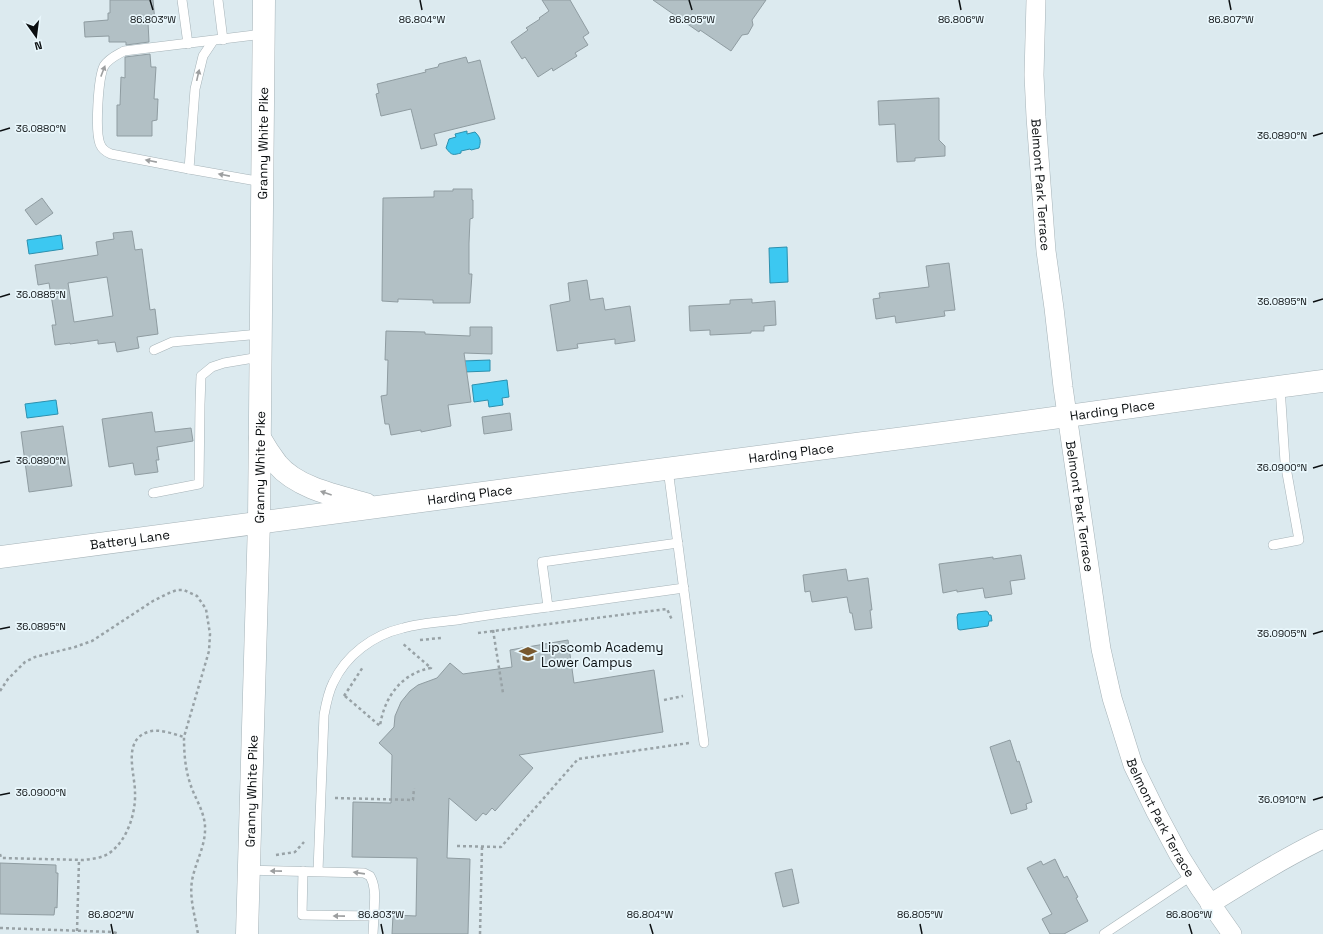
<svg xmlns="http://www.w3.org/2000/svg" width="1323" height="934" font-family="'Space Grotesk',sans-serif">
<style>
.water{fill:#3cc8f1;stroke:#2d90ae}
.building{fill:#b2c0c5;stroke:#8f9ca1;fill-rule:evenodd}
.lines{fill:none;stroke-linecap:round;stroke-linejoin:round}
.service-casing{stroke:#a6b3b8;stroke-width:10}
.minor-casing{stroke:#a6b3b8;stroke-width:20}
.secondary-casing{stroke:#a6b3b8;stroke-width:23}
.path{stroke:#98a2a6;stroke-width:2.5;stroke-dasharray:3 3;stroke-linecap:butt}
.service{stroke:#fff;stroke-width:9}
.minor{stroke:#fff;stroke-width:19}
.secondary{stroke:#fff;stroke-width:22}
.oneway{fill:#9d9fa0}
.ticks{fill:none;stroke:#0b0f11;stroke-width:1.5}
.labels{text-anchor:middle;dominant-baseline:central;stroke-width:3.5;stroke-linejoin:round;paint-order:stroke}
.street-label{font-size:13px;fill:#0b0f11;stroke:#e9f7fc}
.poi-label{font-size:13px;fill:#0b0f11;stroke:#e9f7fc;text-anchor:start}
.ticks-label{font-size:10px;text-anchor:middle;fill:#0b0f11;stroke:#e9f7fc;stroke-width:3.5;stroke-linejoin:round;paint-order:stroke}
</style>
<rect width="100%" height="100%" fill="#dceaef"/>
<!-- water -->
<g class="water">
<path d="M467 131V134L475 132C481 138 481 141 479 148L471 150 470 149 461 151V153C453 155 452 156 446 148L449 139 456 137 455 134Z"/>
<polygon points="61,235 63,249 29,254 27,240"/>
<polygon points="787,247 788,282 770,283 769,248"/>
<polygon points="490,360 490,371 464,372 463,361"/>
<polygon points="507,380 509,397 502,398 503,405 489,407 488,400 474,402 472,385"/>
<polygon points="56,400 58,414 27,418 25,404"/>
<polygon points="986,611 988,612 989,615 991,615 992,621 989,621 988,626 960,630 958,629 957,617 958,614"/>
</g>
<!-- building -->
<g class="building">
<polygon points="110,0 153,0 155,22 148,22 149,42 126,45 126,42 109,42 109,36 85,37 84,22 108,20 108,13 110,13"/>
<polygon points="542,0 570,0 589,33 583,37 588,45 575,53 577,56 553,71 552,68 538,77 525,57 522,59 511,42 528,30 526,28 540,19 539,18 549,11"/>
<polygon points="653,0 766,0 752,20 753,25 748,34 742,35 731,51 700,30 699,32"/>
<polygon points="150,54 151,67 156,67 154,99 158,99 157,120 152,121 152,136 117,136 117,105 120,105 121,77 125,78 125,57"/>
<polygon points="466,57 468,63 480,60 495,119 434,134 437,145 421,149 411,109 381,116 376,94 379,93 377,84 426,72 425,70 438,67 439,64"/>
<polygon points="939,98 939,140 945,146 945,156 915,158 915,161 897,162 895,124 879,125 878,101"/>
<polygon points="453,189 472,189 472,200 473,200 473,218 470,219 469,243 469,274 472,274 470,303 433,303 433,300 398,299 398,302 382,301 383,198 434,197 434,191 453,191"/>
<polygon points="42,198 53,213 36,225 25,210"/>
<path d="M132 231 135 250 142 249 150 310 155 309 158 334 137 337 139 348 117 352 115 342 98 344V340L70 344V343L55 345 52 325H56L49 283 38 285 35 265 98 255 96 242 114 239 113 233ZM107 277 113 316 74 322 68 283Z"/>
<polygon points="949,263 955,310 944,311 945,316 896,323 895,316 876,319 873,299 880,298 879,293 929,287 926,266"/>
<polygon points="587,280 590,300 603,298 605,310 630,306 635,341 615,344 615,339 577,344 578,348 557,351 550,305 570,301 568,283"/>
<polygon points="752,299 752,303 775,301 776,325 764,326 764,331 751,331 751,333 710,335 710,330 690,331 689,306 730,304 730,300"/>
<polygon points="470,327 492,327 492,354 464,353 471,402 448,405 451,426 421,432 421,430 391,435 389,424 385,424 381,396 387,395 388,360 385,360 386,331 425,332 425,334 470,336"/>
<polygon points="152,412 155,432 191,428 193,441 157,447 159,460 156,460 158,472 135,475 133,463 109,467 102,419"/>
<polygon points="510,413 512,430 484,434 482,417"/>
<polygon points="63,426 72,486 29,492 21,432"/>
<polygon points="1021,555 1025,579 1010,581 1012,594 985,598 983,588 957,592 957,590 943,593 939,564 993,557 993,559"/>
<polygon points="846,569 848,581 868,578 872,610 870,610 872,628 855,630 852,613 850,613 847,597 812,602 810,591 805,592 803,575"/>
<polygon points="568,640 574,683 654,670 663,732 519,755 533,768 495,811 492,808 486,815 483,813 476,821 449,798 447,858 470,859 468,934 392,934 393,915 416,916 417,858 352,857 353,802 391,803 392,755 379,743 394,727 395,716 401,702 410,691 418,685 437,678 450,663 463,674 512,667 510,650"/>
<polygon points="1010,740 1017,762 1019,761 1032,802 1026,804 1027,809 1011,814 990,747"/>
<polygon points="1055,859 1064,878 1067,876 1078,897 1076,898 1088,921 1064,934 1050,934 1042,919 1052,914 1027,868 1041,861 1043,865"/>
<polygon points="0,863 56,865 56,873 58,873 57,908 55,907 54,915 0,914"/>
<polygon points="792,869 799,903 783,907 775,873"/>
</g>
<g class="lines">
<!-- service casing -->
<g class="service-casing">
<g id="service">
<polyline points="182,0 188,44"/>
<polyline points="218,0 223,40"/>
<polyline points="213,41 203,56 195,89 189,169 262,182"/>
<path d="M189 169 111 154C106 152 102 149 100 144 95 131 98 78 104 66 109 58 117 55 124 51L263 34"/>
<polyline points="154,350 172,342 260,334"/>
<polyline points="668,469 704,743"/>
<polyline points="153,493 199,484 200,404 201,376 212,367 224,363 260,357"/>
<polyline points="678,543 542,562 548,607 684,588"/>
<polyline points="1273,545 1299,540 1285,462 1280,387"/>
<path d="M249 870 364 873 370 876C377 888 374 902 374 916"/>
<polyline points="303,871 302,915 374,916 373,934"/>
<path d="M318 871 324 715C326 704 328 693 333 683 346 655 373 635 403 628 420 623 439 622 457 620 487 615 517 611 548 607"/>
<polyline points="1104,934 1191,876"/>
</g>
</g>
<!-- minor casing -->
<g class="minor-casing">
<g id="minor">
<path id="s1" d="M1036 0 1034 75 1036 117 1046 251 1054 308 1063 387 1101 649 1112 698 1133 765 1156 812 1179 855 1199 887 1232 934"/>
<path d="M1210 904C1247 881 1284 858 1323 839"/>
</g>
</g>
<!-- secondary casing -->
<g class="secondary-casing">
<g id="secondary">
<path d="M260 438C265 447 271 456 277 464 297 488 337 496 366 504"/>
<path id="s2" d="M0 557C288 517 576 481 864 443 1017 424 1170 401 1323 381"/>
<path id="s3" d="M247 934 259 521 264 0"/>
</g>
</g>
<!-- path -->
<g class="path">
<polyline points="493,630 503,693"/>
<polyline points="478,633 667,609 672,620"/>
<polyline points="420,640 441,638"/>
<path d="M0 691 8 679 25 662 35 657 75 647 92 641 153 601 169 593 177 590H184L197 596 206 609 210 634 209 651 184 737C184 752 185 768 190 783 194 797 204 810 205 826 206 844 197 859 193 876 188 895 195 915 198 934"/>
<polyline points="344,696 363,667"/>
<path d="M345 696 380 726C384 697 402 673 431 668L402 643"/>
<polyline points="664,700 683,696"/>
<polyline points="335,798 413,800 414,788"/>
<polyline points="457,846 501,847 578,759 689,743"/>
<path d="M0 854 1 858 83 860C93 859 104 858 112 851 128 838 136 812 135 792 135 774 122 740 148 732 159 728 173 734 184 737"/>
<polyline points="276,855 295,852 304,842"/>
<polyline points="0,928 113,932 119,934"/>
<polyline points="77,931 79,860"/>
<polyline points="480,934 482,847"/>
</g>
<!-- service -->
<use href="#service" class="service"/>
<!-- minor -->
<use href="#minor" class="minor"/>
<!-- secondary -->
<use href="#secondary" class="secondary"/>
</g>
<!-- one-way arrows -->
<defs><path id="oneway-solid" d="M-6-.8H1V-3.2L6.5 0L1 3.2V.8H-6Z"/></defs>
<g class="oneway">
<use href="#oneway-solid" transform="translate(103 71) rotate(-69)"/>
<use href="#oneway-solid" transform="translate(198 75) rotate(-77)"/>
<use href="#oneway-solid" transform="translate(151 161) rotate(-169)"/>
<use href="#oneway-solid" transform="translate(224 175) rotate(-169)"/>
<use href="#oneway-solid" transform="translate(326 493) rotate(-161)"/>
<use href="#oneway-solid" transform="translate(276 871) rotate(-179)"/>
<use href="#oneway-solid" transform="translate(359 873) rotate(-172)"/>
<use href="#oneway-solid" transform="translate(339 916) rotate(-179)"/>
</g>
<!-- ticks -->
<path class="ticks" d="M150 0 153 10M420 0 422 10M689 0 692 10M959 0 961 10M1229 0 1231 10M0 131 10 128M1313 136 1323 133M0 297 10 294M1313 302 1323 299M0 463 10 461M1313 468 1323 465M0 629 10 627M1313 634 1323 631M0 795 10 793M1313 800 1323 797M111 924 113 934M381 924 383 934M650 924 653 934M920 924 922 934M1189 924 1192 934"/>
<!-- icons -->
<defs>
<g id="school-bare" transform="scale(1.38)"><path d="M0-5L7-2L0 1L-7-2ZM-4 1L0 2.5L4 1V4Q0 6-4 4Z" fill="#79592f" stroke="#e9f7fc" stroke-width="2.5" paint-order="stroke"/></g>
</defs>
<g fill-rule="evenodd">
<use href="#school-bare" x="528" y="654"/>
</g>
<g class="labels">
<!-- street labels -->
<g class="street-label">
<text stroke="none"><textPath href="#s3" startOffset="791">Granny White Pike</textPath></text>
<text stroke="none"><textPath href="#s1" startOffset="185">Belmont Park Terrace</textPath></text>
<text stroke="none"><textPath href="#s2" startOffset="1122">Harding Place</textPath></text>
<text stroke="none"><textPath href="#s2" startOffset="798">Harding Place</textPath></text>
<text stroke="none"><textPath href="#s3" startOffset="467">Granny White Pike</textPath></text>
<text stroke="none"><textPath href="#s2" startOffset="474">Harding Place</textPath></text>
<text stroke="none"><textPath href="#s1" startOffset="509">Belmont Park Terrace</textPath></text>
<text stroke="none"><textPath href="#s2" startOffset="131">Battery Lane</textPath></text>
<text stroke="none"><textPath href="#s3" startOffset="143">Granny White Pike</textPath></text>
<text stroke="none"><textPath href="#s1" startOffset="833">Belmont Park Terrace</textPath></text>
</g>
<!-- poi labels -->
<g class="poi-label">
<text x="541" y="647">Lipscomb Academy<tspan x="541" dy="15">Lower Campus</tspan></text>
</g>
</g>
<g class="ticks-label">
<text x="1231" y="23">86.807°W</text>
<text x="153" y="23">86.803°W</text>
<text x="422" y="23">86.804°W</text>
<text x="692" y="23">86.805°W</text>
<text x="961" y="23">86.806°W</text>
<text x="41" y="132">36.0880°N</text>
<text x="1282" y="139">36.0890°N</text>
<text x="41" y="298">36.0885°N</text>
<text x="1282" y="305">36.0895°N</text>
<text x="41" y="464">36.0890°N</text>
<text x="1282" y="471">36.0900°N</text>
<text x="41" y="630">36.0895°N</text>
<text x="1282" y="637">36.0905°N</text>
<text x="41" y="796">36.0900°N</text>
<text x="1282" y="803">36.0910°N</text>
<text x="111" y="918">86.802°W</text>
<text x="381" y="918">86.803°W</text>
<text x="650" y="918">86.804°W</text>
<text x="920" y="918">86.805°W</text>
<text x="1189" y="918">86.806°W</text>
</g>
<!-- north arrow -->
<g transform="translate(36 36) rotate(166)" stroke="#e9f7fc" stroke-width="3" paint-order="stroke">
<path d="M0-3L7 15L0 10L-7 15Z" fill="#0b0f11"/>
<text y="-6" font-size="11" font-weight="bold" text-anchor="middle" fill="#0b0f11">N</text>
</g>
</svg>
